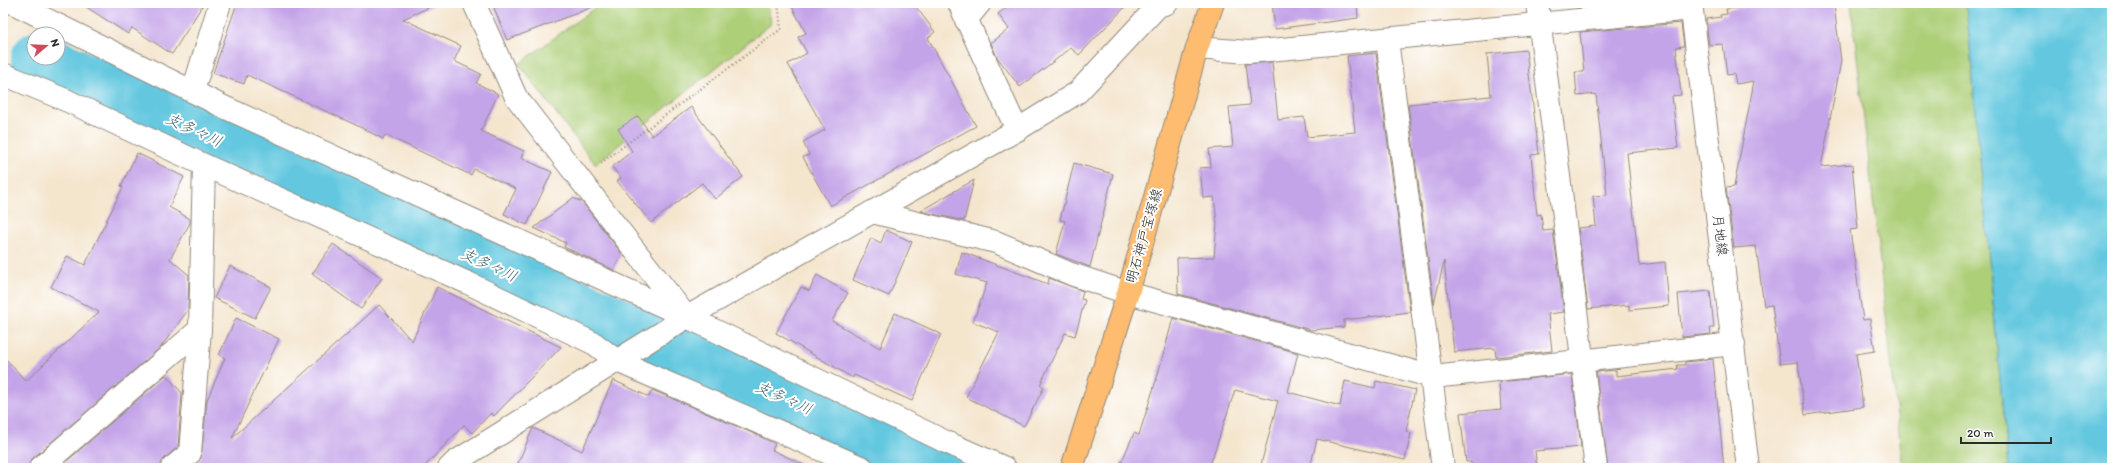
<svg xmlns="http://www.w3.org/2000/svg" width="2115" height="471" font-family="Itim,'Klee One',sans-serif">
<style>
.green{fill:#adcf78;stroke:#6c7d52}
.water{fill:#62c7df;stroke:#467985}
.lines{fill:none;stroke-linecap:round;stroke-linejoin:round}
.river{stroke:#62c7df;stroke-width:54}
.building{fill:#c4a4e8}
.street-casing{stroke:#90887c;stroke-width:24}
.primary-casing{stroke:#90887c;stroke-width:24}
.path{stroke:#90887c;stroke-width:2.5;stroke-dasharray:1 3;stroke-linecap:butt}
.street{stroke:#fff;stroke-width:22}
.primary{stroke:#fdbc70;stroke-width:22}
.labels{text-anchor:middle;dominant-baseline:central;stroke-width:4;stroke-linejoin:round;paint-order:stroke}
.street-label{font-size:14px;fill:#2b2b2b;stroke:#fff}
.water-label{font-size:15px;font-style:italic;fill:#3e626a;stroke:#fff}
</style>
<rect width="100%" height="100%" fill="#fff"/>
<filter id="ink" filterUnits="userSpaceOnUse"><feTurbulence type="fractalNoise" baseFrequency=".025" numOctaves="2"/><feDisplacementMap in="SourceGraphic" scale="8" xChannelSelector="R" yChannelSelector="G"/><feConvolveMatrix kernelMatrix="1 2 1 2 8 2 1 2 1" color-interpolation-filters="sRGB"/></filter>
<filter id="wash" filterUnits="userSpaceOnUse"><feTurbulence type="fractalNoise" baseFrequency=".012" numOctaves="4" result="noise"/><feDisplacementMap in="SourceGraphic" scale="16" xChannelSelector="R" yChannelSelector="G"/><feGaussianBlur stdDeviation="0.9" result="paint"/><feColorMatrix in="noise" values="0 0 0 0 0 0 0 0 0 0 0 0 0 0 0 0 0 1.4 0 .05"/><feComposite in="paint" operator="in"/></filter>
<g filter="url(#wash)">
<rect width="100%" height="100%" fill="#f4e5cd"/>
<!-- green -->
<g class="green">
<polygon points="595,3 768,3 771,24 595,164 519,64 596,7"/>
<polygon points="1851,3 1966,3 2008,468 1903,468"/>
</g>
<!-- water -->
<polygon class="water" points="1966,3 2112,3 2112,468 2008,468"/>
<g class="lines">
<!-- river -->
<polyline class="river" points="38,58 565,300 942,468"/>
</g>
<g id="blocks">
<!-- building -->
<g class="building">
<polygon points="80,3 204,3 172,54 132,28 128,34"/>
<polygon points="237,3 439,3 403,19 461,46 454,61 481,74 476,83 498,94 481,131 524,151 521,158 552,172 527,225 504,214 516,189 474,169 471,175 385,135 383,139 358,126 247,75 244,84 213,73"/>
<polygon points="492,3 598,3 598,5 507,40"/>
<polygon points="790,3 913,3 935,32 928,38 976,126 830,206 803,157 809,155 803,142 825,130 788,64 807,53 798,37 806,33"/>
<polygon points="1012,3 1129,3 1079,55 1071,48 1020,87 997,57 991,43 1009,29 998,14"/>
<polygon points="1272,3 1357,3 1358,18 1275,29"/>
<polygon points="1577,3 1624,3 1577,8"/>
<polygon points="1794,3 1816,3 1817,7 1834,5 1841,61 1821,167 1852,164 1858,229 1850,230 1863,320 1870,319 1875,351 1856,354 1863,407 1805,415 1798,362 1780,364 1772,305 1764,306 1756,246 1734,248 1726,188 1734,187 1754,81 1736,84 1734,74 1727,75 1723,44 1709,45 1706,19 1721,17 1720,15 1727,14 1726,9"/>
<polygon points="1681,23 1684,46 1676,47 1681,95 1672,96 1678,148 1627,153 1639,265 1665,262 1669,306 1629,310 1629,305 1588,309 1578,228 1596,226 1593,196 1607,195 1596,94 1577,96 1575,72 1584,72 1580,32"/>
<polygon points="1526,50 1539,154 1531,155 1537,215 1541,214 1543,231 1553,230 1564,312 1548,314 1552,351 1496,357 1495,348 1454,352 1444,261 1434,304 1408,104 1491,96 1487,54"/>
<polygon points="1376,53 1410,312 1344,320 1344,327 1311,330 1178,294 1177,258 1214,257 1217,223 1214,197 1203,198 1200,168 1211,167 1209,149 1233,147 1229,107 1250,105 1245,64 1272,62 1278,120 1304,117 1307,137 1355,132 1347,56"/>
<polygon points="691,107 743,177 715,199 702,183 651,223 617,181 621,178 612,167 632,151 618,129 638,116 652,136"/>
<polygon points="137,153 184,177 169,207 190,219 190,223 170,259 189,275 188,310 161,347 32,459 28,468 3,468 3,356 26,381 99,312 51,287 67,256 85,265 123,187 121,186"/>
<polygon points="1074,163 1113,174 1090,267 1056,254 1065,221 1060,220"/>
<polygon points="974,180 964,221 920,211"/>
<polygon points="573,198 582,202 622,254 614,270 564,247 566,243 534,228"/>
<polygon points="886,230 912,242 889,296 853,280 871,238 881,243"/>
<polygon points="333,244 382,278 361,309 312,274"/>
<polygon points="962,252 1048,284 1049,278 1083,291 1081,299 1085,300 1075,336 1065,333 1040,385 1044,387 1024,426 966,397 999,332 973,322 987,283 956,274"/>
<polygon points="230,266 271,287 255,318 214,298"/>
<polygon points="817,275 848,293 832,321 880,348 895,313 941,334 912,401 854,375 853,378 776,333 801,287 809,291"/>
<polygon points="437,287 561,347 494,416 491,413 472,433 464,425 423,468 192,468 201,458 207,400 225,358 219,355 236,318 279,339 232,438 379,305 412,341"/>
<polygon points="1710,291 1714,328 1710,328 1711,334 1682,337 1678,294"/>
<polygon points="1173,318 1298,353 1288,392 1340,406 1345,381 1375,388 1376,381 1415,390 1406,431 1411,433 1405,460 1317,439 1310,468 1260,468 1278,401 1235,390 1209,468 1119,468 1134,433 1139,435 1158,374"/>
<polygon points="1713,359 1724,468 1608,468 1596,372 1616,370 1616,376 1678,369 1677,365 1685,365 1685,362"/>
<polygon points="1572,374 1581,447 1535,451 1537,468 1471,468 1471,462 1466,462 1460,413 1501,409 1499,382"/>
<polygon points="166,375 182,393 178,447 164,459 160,468 59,468"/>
<polygon points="613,380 649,397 652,390 757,435 775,444 772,450 811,468 516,468 533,428 582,451"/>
</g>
</g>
</g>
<g filter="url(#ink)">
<use href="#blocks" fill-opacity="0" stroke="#90887c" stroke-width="1"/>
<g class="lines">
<!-- street casing -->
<g class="street-casing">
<g id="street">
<polyline points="13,3 226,108 687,317 946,442 1005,468"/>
<polyline points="474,3 516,97 685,315"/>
<polyline points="959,3 1017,130"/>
<polyline points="1537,3 1596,468"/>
<polyline points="1691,3 1748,468"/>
<polyline points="966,20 980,3"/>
<polyline points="1387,40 1443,468"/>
<polyline points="1197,48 1249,52 1692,9"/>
<polyline points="3,74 68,101 204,165 468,283 595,344 617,361 863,468"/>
<polyline points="193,91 220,3"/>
<polyline points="872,212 996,242 1071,274 1128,293 1433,377 1734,344"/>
<polyline points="40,468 200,329"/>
<polyline points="172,468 190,453 200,329 204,165"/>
<polyline points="449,468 455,462 687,317 1017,130 1078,92 1158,6 1167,3"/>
</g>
</g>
<!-- primary casing -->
<g class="primary-casing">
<polyline id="primary" points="1072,468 1128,293 1197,48 1213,3"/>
</g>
<!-- path -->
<polyline class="path" points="601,163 781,29 778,3"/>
<!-- street -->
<use href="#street" class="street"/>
<!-- primary -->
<use href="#primary" class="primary"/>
</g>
</g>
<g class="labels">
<!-- street labels -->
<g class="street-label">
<text transform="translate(1720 235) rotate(83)">月地線</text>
<text transform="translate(1144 236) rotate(-74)">明石神戸宝塚線</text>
</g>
<!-- water labels -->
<g class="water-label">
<text transform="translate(194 130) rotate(25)">支多々川</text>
<text transform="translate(489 265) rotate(25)">支多々川</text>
<text transform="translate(784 398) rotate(24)">支多々川</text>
</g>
</g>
<!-- margin -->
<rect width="2115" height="471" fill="none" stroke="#fff" stroke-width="16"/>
<!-- north arrow -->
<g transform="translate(46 46) rotate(71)"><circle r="19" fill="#ffffff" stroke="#aaaaaa"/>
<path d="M0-3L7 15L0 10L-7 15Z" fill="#d1495b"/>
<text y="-6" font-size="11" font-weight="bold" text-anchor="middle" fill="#2b2b2b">N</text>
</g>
<!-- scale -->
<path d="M1961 437v6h90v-6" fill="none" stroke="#2b2b2b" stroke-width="2"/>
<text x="1967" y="437" font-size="12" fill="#2b2b2b" stroke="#ffffff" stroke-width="3" paint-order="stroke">20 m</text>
</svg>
